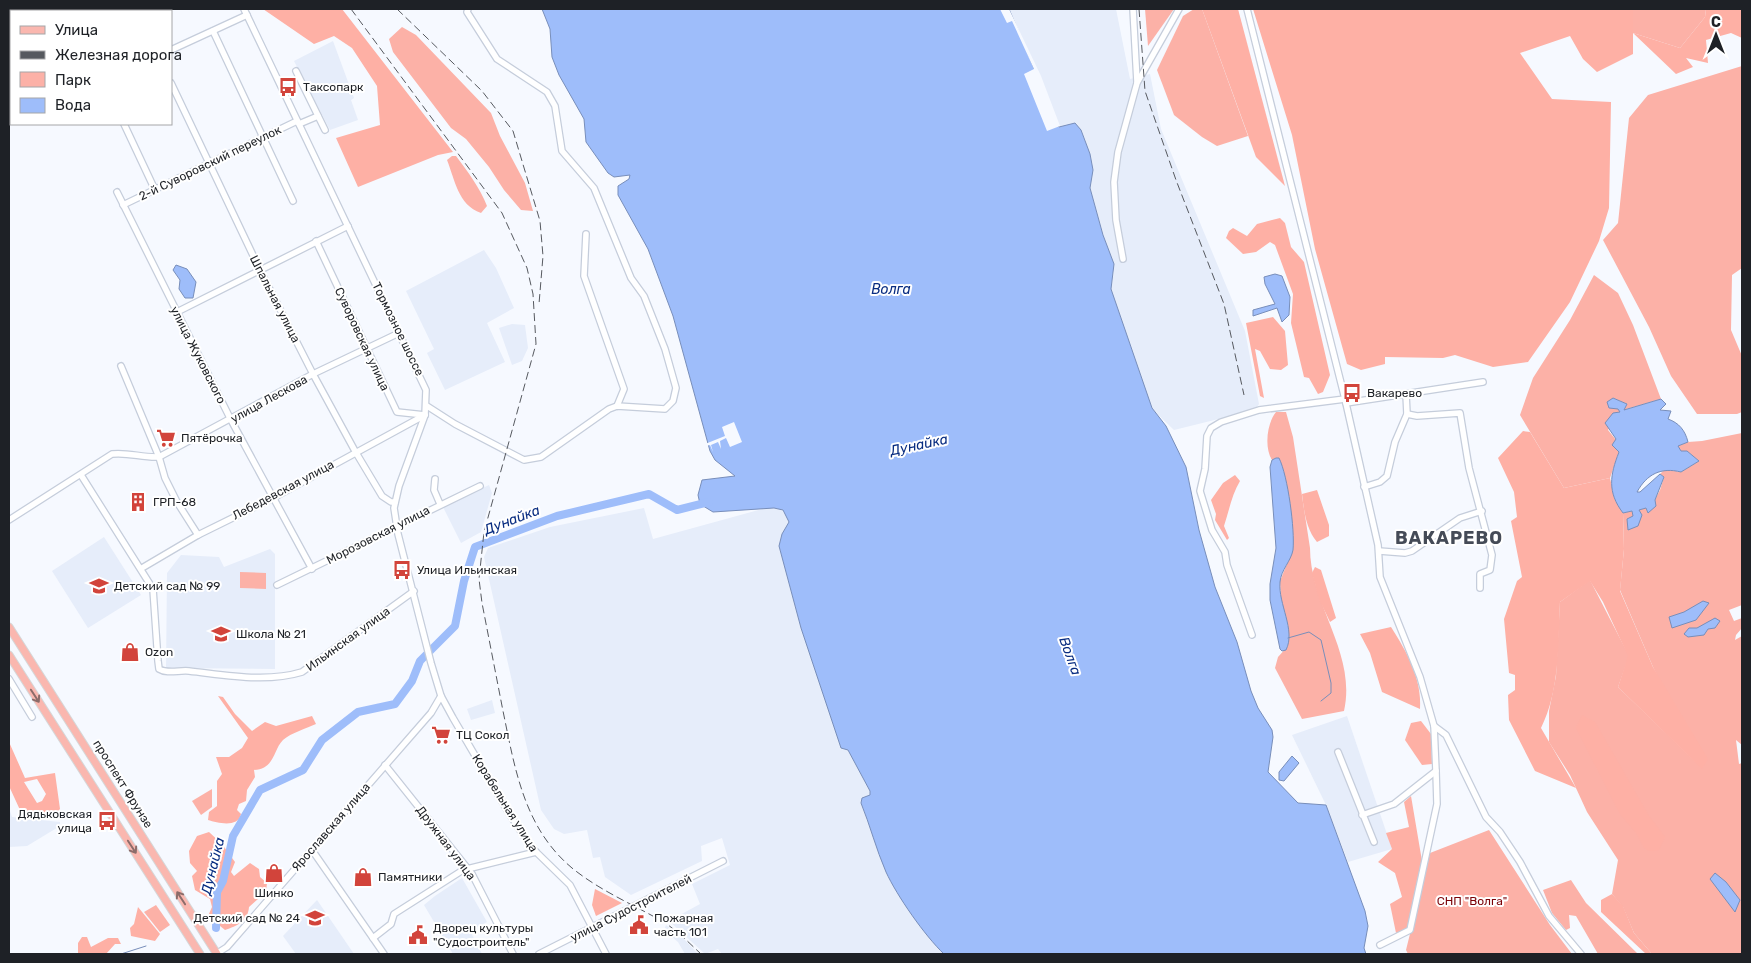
<svg xmlns="http://www.w3.org/2000/svg" width="1751" height="963" font-family="Rubik,sans-serif">
<style>
.built{fill:#e6edfa}
.green{fill:#fcb1a7}
.forest{fill:#feb0a5;fill-rule:evenodd}
.water{fill:#9ebdfa;stroke:#788eba}
.pier{fill:#f6f9ff}
.lines{fill:none;stroke-linecap:round;stroke-linejoin:round}
.stream{stroke:#788eba;stroke-width:1}
.river{stroke:#9ebdfa;stroke-width:8}
.minor-casing{stroke:#c5cddb;stroke-width:8}
.major-casing{stroke:#d6d7d8;stroke-width:9}
.minor{stroke:#fff;stroke-width:5.5}
.major{stroke:#fab7af;stroke-width:7}
.rail{stroke:#56595f;stroke-width:1;stroke-dasharray:8 4;stroke-linecap:butt}
.oneway{stroke:#8c6c6a}
.labels{text-anchor:middle;dominant-baseline:central;stroke-width:4;stroke-linejoin:round;paint-order:stroke}
.poi-label{font-size:12px;fill:#1e2126;stroke:#fff;text-anchor:start}
.street-label{font-size:12px;fill:#1e2126;stroke:#fff}
.park-label{font-size:12px;fill:#7b0308;stroke:#fff}
.water-label{font-size:14px;font-style:italic;fill:#092d81;stroke:#fff}
.district-label{font-size:18px;font-weight:bold;letter-spacing:1px;fill:#454b57;stroke:#fff}
</style>
<rect width="100%" height="100%" fill="#f6f9ff"/>
<!-- built -->
<g class="built">
<polygon points="1009,9 1116,9 1130,79 1150,74 1161,129 1245,331 1259,404 1255,410 1174,430 1152,409 1111,289 1114,271 1090,188 1093,170 1085,139 1081,130 1060,127"/>
<polygon points="333,41 354,98 351,100 358,120 330,130 294,61"/>
<polygon points="484,250 496,268 514,308 487,323 505,362 445,390 427,353 434,349 406,291"/>
<polygon points="512,324 525,325 528,348 522,361 512,365 499,328"/>
<polygon points="489,485 492,493 481,532 461,543 443,507"/>
<polygon points="644,508 653,539 766,508 780,509 787,515 789,522 782,534 779,546 801,628 841,748 848,750 870,791 870,795 862,798 861,802 869,823 926,934 944,954 722,954 718,949 705,954 669,921 700,904 692,884 730,865 722,838 701,846 702,861 631,895 605,877 600,857 593,858 587,830 564,834 554,829 541,810 484,557 488,548 550,527"/>
<polygon points="104,537 141,595 88,628 52,571"/>
<polygon points="270,549 275,554 275,669 166,668 167,573 181,555 219,557 224,567"/>
<polygon points="492,700 495,713 471,720 467,709"/>
<polygon points="1347,716 1392,849 1348,862 1326,805 1292,735"/>
<polygon points="9,808 12,817 60,822 60,826 27,846 9,847"/>
<polygon points="462,878 487,922 470,931 482,954 453,954 424,905 435,896"/>
<polygon points="317,900 354,954 296,954 283,936"/>
<polygon points="666,925 683,938 698,954 685,954 678,942 664,930"/>
</g>
<!-- green -->
<g class="green">
<polygon points="1145,9 1174,9 1148,46"/>
<polygon points="1194,9 1202,9 1248,136 1217,146 1202,137 1174,115 1157,70 1183,16"/>
<polygon points="1633,9 1706,9 1705,17 1680,48 1633,33"/>
<polygon points="402,27 416,35 491,113 500,136 525,183 533,211 521,210 504,190 489,167 466,139 451,128 393,52 389,39"/>
<polygon points="1742,66 1742,268 1732,275 1731,330 1742,356 1742,412 1737,414 1697,414 1671,376 1649,327 1603,240 1618,223 1629,118 1648,95"/>
<path d="M452 156H456C468 172 480 188 487 206L481 213C458 205 455 180 447 160Z"/>
<polygon points="1594,275 1618,293 1633,325 1661,399 1623,410 1627,404 1613,398 1620,412 1608,430 1616,440 1615,447 1619,452 1610,478 1564,488 1520,415 1533,378 1570,320"/>
<path d="M1276 412H1286L1293 437 1310 548C1310 605 1357 653 1344 711L1302 719 1275 668 1278 657 1288 646V625L1281 602 1280 581 1293 549 1291 520 1276 458 1272 460C1264 448 1267 423 1276 412Z"/>
<polygon points="1742,433 1742,605 1729,610 1734,621 1742,618 1742,628 1736,635 1735,640 1742,636 1742,745 1736,740 1739,764 1742,763 1742,954 1652,954 1634,933 1623,907 1612,894 1618,860 1587,812 1570,775 1549,742 1549,711 1556,676 1560,602 1590,580 1629,656 1618,687 1702,768 1653,667 1620,590 1624,549 1623,513 1632,511 1634,516 1628,529 1638,510 1646,508 1648,513 1660,490 1664,477 1660,474 1665,469 1681,472 1699,461 1687,451 1681,451 1678,446 1688,442 1702,441"/>
<polygon points="240,572 266,573 266,589 240,588"/>
<polygon points="212,789 212,807 201,815 192,801"/>
<polygon points="1489,830 1550,925 1572,954 1408,954 1406,950 1430,853"/>
<polygon points="1571,880 1586,903 1638,954 1598,954 1576,916 1569,915 1570,928 1566,930 1552,913 1543,890"/>
<polygon points="156,905 170,925 160,932 144,912"/>
</g>
<!-- forest -->
<g class="forest">
<polygon points="263,9 342,9 453,152 438,155 358,187 336,138 380,125 377,86 352,48 334,36 314,44"/>
<polygon points="1202,9 1238,9 1285,186 1256,157"/>
<polygon points="1253,9 1633,9 1633,33 1680,48 1705,17 1706,9 1742,9 1742,38 1731,33 1706,40 1708,63 1686,58 1693,67 1676,74 1633,33 1633,54 1597,72 1583,59 1570,36 1520,53 1552,99 1611,102 1609,208 1599,241 1570,302 1528,362 1493,367 1455,355 1443,358 1385,357 1385,364 1361,370 1347,364 1315,249 1292,135"/>
<polygon points="1280,218 1285,223 1291,247 1304,262 1330,375 1323,392 1318,394 1309,378 1304,377 1291,323 1293,294 1275,245 1270,242 1256,252 1243,254 1226,238 1229,231 1233,228 1247,236 1257,224"/>
<polygon points="1273,317 1285,331 1288,365 1281,370 1270,369 1260,351 1255,349 1264,398 1260,396 1246,323"/>
<path d="M1523 431 1530 432 1564 488 1610 478 1615 500 1623 513 1624 549 1620 591 1653 667 1708 759 1702 769 1618 687 1628 656 1603 602 1590 581 1560 602C1558 645 1560 690 1541 728L1576 788 1535 771 1509 720 1508 695 1515 690V675L1509 673 1504 619 1517 581 1522 577 1511 521 1517 517 1514 492 1498 458Z"/>
<path d="M1235 475 1240 481C1232 494 1229 511 1224 526L1229 538 1227 540 1215 520 1216 514 1211 500 1223 483Z"/>
<path d="M1317 490 1329 525V536L1317 542C1306 529 1304 511 1302 494Z"/>
<polygon points="1315,567 1321,570 1336,618 1330,622 1319,599 1312,573"/>
<path d="M1391 627C1407 652 1422 679 1420 709L1382 692 1370 653 1360 634Z"/>
<path d="M218 696 223 697 235 714 252 731 265 722 276 726 312 716 316 724C307 728 291 733 283 740 273 750 275 769 254 770L255 777 247 790 246 801 239 804 237 810 241 814C238 828 218 823 208 820L209 812 217 806V781L222 774 216 757H229L242 748 248 738Z"/>
<polygon points="1582,715 1595,722 1649,816 1665,837 1659,850 1649,851 1644,848 1636,833 1620,814 1576,728"/>
<polygon points="1421,721 1431,734 1432,764 1422,765 1405,740 1411,723"/>
<path d="M9 742 25 778 55 773 60 809 54 815 20 810 9 786ZM37 779 46 794 42 801 37 803 24 782Z"/>
<polygon points="1411,796 1422,861 1408,929 1396,933 1390,904 1402,897 1395,873 1378,862 1392,849 1386,833 1409,827 1404,802"/>
<path d="M209 832 222 844 235 862 231 872 234 876 250 863 259 869 260 877 267 883 266 892 249 907C248 921 237 926 225 930L208 916 212 907 210 899 195 890 192 876 197 871 190 863 189 851 197 836Z"/>
<polygon points="595,889 622,903 596,916 592,905"/>
<polygon points="1612,894 1623,906 1634,933 1652,954 1646,954 1601,912 1601,900"/>
<polygon points="138,907 160,934 155,941 131,936 130,928 134,924"/>
<polygon points="82,937 87,937 91,947 108,938 118,938 121,944 115,944 106,954 78,954 78,943"/>
</g>
<!-- water -->
<g class="water">
<path d="M542 9H1009L1059 127 1075 123 1081 130 1090 154 1093 170 1090 188 1103 235 1114 264 1111 289 1152 408 1166 426 1186 467 1199 530 1215 587 1237 642 1251 691 1258 708 1272 730 1273 737 1268 772 1298 803 1326 805 1365 911 1368 926 1364 948 1366 954H944C925 936 897 896 886 872 876 849 870 825 861 803L862 798 870 795V791L848 750 841 748 801 628 779 546 782 534 789 522 783 510 774 508 713 512 700 504 698 495 702 480 735 476 715 460 710 451 673 316 648 249 618 195V186L629 179 630 175 614 177 608 173 586 142 584 119 559 75 552 57 550 29Z"/>
<polygon points="176,265 187,269 196,282 193,298 185,298 179,289 180,280 173,270"/>
<polygon points="1275,274 1282,276 1290,297 1289,315 1282,322 1277,308 1253,316 1253,310 1275,304 1265,284 1264,277"/>
<path d="M1613 398 1627 404 1624 410 1661 399 1666 404 1660 410 1671 411 1668 419C1679 423 1685 430 1688 442L1678 446 1681 451H1687L1699 461 1681 472C1661 467 1647 474 1637 492H1640L1660 474 1664 477 1655 500 1656 506 1648 513 1646 508 1639 510 1642 515 1638 526 1628 530 1627 519 1633 516 1632 511 1623 513C1607 492 1610 475 1619 452L1612 445 1616 439 1605 423 1613 413 1620 412 1618 409 1609 408 1607 402Z"/>
<path d="M1276 458H1279C1288 476 1295 530 1293 550 1291 561 1281 570 1280 582 1278 604 1296 630 1286 650L1282 651 1280 649 1270 600V584L1276 548 1270 467 1272 460Z"/>
<polygon points="1703,601 1709,603 1696,620 1672,628 1669,617 1684,612"/>
<polygon points="1715,618 1720,621 1715,628 1708,629 1704,635 1688,637 1684,634 1689,628 1697,628"/>
<polygon points="1292,756 1299,763 1284,781 1279,780 1279,772"/>
<polygon points="1715,873 1726,882 1740,900 1735,912 1710,879"/>
</g>
<!-- pier -->
<g class="pier">
<polygon points="1000,9 1009,9 1041,76 1060,126 1047,131 1024,74 1034,69 1012,21 1007,23"/>
<polygon points="734,422 742,442 730,447 726,438 720,441 721,449 718,442 711,445 713,452 710,445 706,446 705,444 725,436 722,427"/>
</g>
<g class="lines">
<!-- stream -->
<g class="stream">
<polyline points="1288,638 1309,632 1321,640 1331,683 1331,693 1321,701"/>
<polyline points="121,954 146,946"/>
</g>
<!-- river -->
<polyline class="river" points="216,928 217,892 223,881 233,836 260,790 303,770 322,740 358,712 395,704 412,681 420,661 455,626 464,581 475,547 557,516 649,494 677,510 709,502"/>
<!-- minor casing -->
<g class="minor-casing">
<g id="minor">
<polyline points="71,9 72,11"/>
<polyline points="138,9 139,11"/>
<polyline points="244,9 426,390 425,415 399,486 394,508 398,534 431,663 441,696 453,718 507,810 531,847 570,885 606,954"/>
<polyline points="1133,9 1137,82"/>
<polyline points="1247,9 1345,399 1378,545 1380,577 1420,677 1434,726 1446,735 1486,817 1500,832 1520,862 1549,916 1581,954"/>
<polyline points="9,31 11,32"/>
<polyline points="213,31 293,201"/>
<polyline points="171,50 247,15"/>
<polyline points="296,71 325,130"/>
<polyline points="171,83 260,270 313,374 355,451 382,496 391,502 395,502"/>
<polyline points="124,124 155,190"/>
<polyline points="299,124 318,116"/>
<polyline points="117,192 231,420 312,569"/>
<polyline points="123,205 297,121"/>
<polyline points="586,234 584,276 624,389 617,406"/>
<polyline points="316,241 397,412 425,415"/>
<polyline points="1123,259 1116,220 1114,182 1118,152 1137,83 1179,9"/>
<polyline points="177,312 348,226"/>
<polyline points="121,366 159,457 165,478 177,502 198,535"/>
<polyline points="1346,403 1483,382"/>
<polyline points="427,406 455,424 524,460 541,457 609,409 617,406 665,409 673,401 676,388 665,349 644,296 631,278 594,188 562,151 555,106 547,92 497,59 467,12 468,9"/>
<polyline points="1407,414 1417,416 1460,413 1469,468 1492,555 1490,570 1480,574 1480,588"/>
<path d="M81 475 153 589 158 661 159 669C167 674 179 670 189 671 226 675 266 683 302 672L414 591"/>
<polyline points="435,479 434,490 440,504"/>
<polyline points="1364,487 1380,482 1387,476 1395,442 1407,414 1406,394"/>
<path d="M9 520 112 454C129 452 142 458 159 457L313 374 399 333"/>
<polyline points="1379,551 1405,553 1412,551 1460,518 1482,511"/>
<polyline points="142,568 198,535 273,498 425,415"/>
<polyline points="277,585 480,486"/>
<polyline points="1252,635 1227,565 1225,552 1212,530 1200,491 1205,469 1207,436 1211,428 1221,422 1259,410 1345,399"/>
<polyline points="9,679 32,717"/>
<polyline points="1338,752 1374,842"/>
<polyline points="385,765 472,874 513,954"/>
<polyline points="1362,815 1394,804 1436,771 1434,726"/>
<polyline points="312,850 384,954"/>
<polyline points="373,938 391,924 394,914 463,870 536,852"/>
<polyline points="1380,945 1410,930 1437,804 1436,771"/>
<polyline points="216,954 227,947 431,713 441,696"/>
<polyline points="539,954 723,861"/>
</g>
</g>
<!-- major casing -->
<g class="major-casing">
<g id="major">
<polyline points="9,627 217,954"/>
<polyline points="9,655 200,954"/>
</g>
</g>
<!-- minor -->
<use href="#minor" class="minor"/>
<!-- major -->
<use href="#major" class="major"/>
<!-- rail -->
<g class="rail">
<path d="M351 9 502 213 527 268 533 294 536 344 484 532 479 579 482 603C489 639 496 675 503 711 515 769 524 828 572 868 599 890 630 903 660 920 676 929 688 942 701 954"/>
<polyline points="397,9 482,91 513,131 540,221 543,256 539,304"/>
<polyline points="1139,9 1145,91 1176,180 1224,304 1244,395"/>
</g>
</g>
<!-- one-way arrows -->
<defs><path id="oneway-shaft" d="M-6 0H5M1.5-3L5.5 0L1.5 3" fill="none" stroke-width="1.6" stroke-linecap="round" stroke-linejoin="round" transform="scale(1.25)"/></defs>
<g class="oneway">
<use href="#oneway-shaft" transform="translate(35 696) rotate(57)"/>
<use href="#oneway-shaft" transform="translate(132 847) rotate(57)"/>
<use href="#oneway-shaft" transform="translate(181 898) rotate(-123)"/>
</g>
<!-- icons -->
<defs>
<g id="bus-bare" transform="scale(1.5)"><path d="M-5-6H5V4H4V6H2V4H-2V6H-4V4H-5ZM-3.5-4V0h7V-4ZM-3.5 1.2v1.5H-2V1.2ZM2 1.2v1.5H3.5V1.2Z" fill="#d2443b" stroke="#fff" stroke-width="2.5" paint-order="stroke"/></g>
<g id="supermarket-bare" transform="scale(1.5)"><path d="M-6-5.5h2.5l.6 2H6L4.5 2H-2.5L-4.4-4H-6ZM-1.5 3.2a1.3 1.3 0 1 0 .1 0ZM3 3.2a1.3 1.3 0 1 0 .1 0Z" fill="#d2443b" stroke="#fff" stroke-width="2.5" paint-order="stroke"/></g>
<g id="building-bare" transform="scale(1.5)"><path d="M-4-6H4V6H1V3H-1V6H-4ZM-2.5-4.3h1.7v1.8h-1.7ZM.8-4.3h1.7v1.8H.8ZM-2.5-1h1.7V.8h-1.7ZM.8-1h1.7V.8H.8Z" fill="#d2443b" stroke="#fff" stroke-width="2.5" paint-order="stroke"/></g>
<g id="school-bare" transform="scale(1.5)"><path d="M0-5L7-2L0 1L-7-2ZM-4 1L0 2.5L4 1V4Q0 6-4 4Z" fill="#d2443b" stroke="#fff" stroke-width="2.5" paint-order="stroke"/></g>
<g id="shop-bare" transform="scale(1.5)"><path d="M-5-2.5h2.3a2.7 3.5 0 0 1 5.4 0H5L5.5 6h-11ZM-1.5-2.5h3a1.5 2.3 0 0 0-3 0Z" fill="#d2443b" stroke="#fff" stroke-width="2.5" paint-order="stroke"/></g>
<g id="civic-bare" transform="scale(1.5)"><path d="M-.6-6.5H3V-4.5H.6V-3L4-1V1h2V6H-6V1h2V-1L-.6-3ZM-1.2 2.5V6h2.4V2.5Z" fill="#d2443b" stroke="#fff" stroke-width="2.5" paint-order="stroke"/></g>
</defs>
<g fill-rule="evenodd">
<use href="#bus-bare" x="288" y="87"/>
<use href="#bus-bare" x="1352" y="393"/>
<use href="#supermarket-bare" x="166" y="438"/>
<use href="#building-bare" x="138" y="502"/>
<use href="#bus-bare" x="402" y="570"/>
<use href="#school-bare" x="99" y="586"/>
<use href="#school-bare" x="221" y="634"/>
<use href="#shop-bare" x="130" y="652"/>
<use href="#supermarket-bare" x="441" y="735"/>
<use href="#bus-bare" x="107" y="821"/>
<use href="#shop-bare" x="274" y="873"/>
<use href="#shop-bare" x="363" y="877"/>
<use href="#school-bare" x="315" y="918"/>
<use href="#civic-bare" x="639" y="925"/>
<use href="#civic-bare" x="418" y="935"/>
</g>
<g class="labels">
<!-- poi labels -->
<g class="poi-label">
<text x="303" y="87">Таксопарк</text>
<text x="1367" y="393">Вакарево</text>
<text x="181" y="438">Пятёрочка</text>
<text x="153" y="502">ГРП-68</text>
<text x="417" y="570">Улица Ильинская</text>
<text x="114" y="586">Детский сад № 99</text>
<text x="236" y="634">Школа № 21</text>
<text x="145" y="652">Ozon</text>
<text x="456" y="735">ТЦ Сокол</text>
<text x="92" y="814" text-anchor="end">Дядьковская<tspan x="92" dy="14">улица</tspan></text>
<text x="378" y="877">Памятники</text>
<text x="274" y="893" text-anchor="middle">Шинко</text>
<text x="300" y="918" text-anchor="end">Детский сад № 24</text>
<text x="654" y="918">Пожарная<tspan x="654" dy="14">часть 101</tspan></text>
<text x="433" y="928">Дворец культуры<tspan x="433" dy="14">"Судостроитель"</tspan></text>
</g>
<!-- street labels -->
<g class="street-label">
<text transform="translate(210 163) rotate(-26)">2-й Суворовский переулок</text>
<text transform="translate(275 299) rotate(63)">Шпальная улица</text>
<text transform="translate(398 329) rotate(64)">Тормозное шоссе</text>
<text transform="translate(362 339) rotate(65)">Суворовская улица</text>
<text transform="translate(198 355) rotate(63)">улица Жуковского</text>
<text transform="translate(269 399) rotate(-29)">улица Лескова</text>
<text transform="translate(283 490) rotate(-28)">Лебедевская улица</text>
<text transform="translate(378 535) rotate(-27)">Морозовская улица</text>
<text transform="translate(348 639) rotate(-36)">Ильинская улица</text>
<text transform="translate(123 784) rotate(58)">проспект Фрунзе</text>
<text transform="translate(505 803) rotate(58)">Корабельная улица</text>
<text transform="translate(331 827) rotate(-49)">Ярославская улица</text>
<text transform="translate(446 843) rotate(53)">Дружная улица</text>
<text transform="translate(631 908) rotate(-27)">улица Судостроителей</text>
</g>
<!-- park labels -->
<g class="park-label">
<text x="1472" y="901">СНП "Волга"</text>
</g>
<!-- water labels -->
<g class="water-label">
<text x="891" y="289">Волга</text>
<text transform="translate(919 445) rotate(-12)">Дунайка</text>
<text transform="translate(512 520) rotate(-21)">Дунайка</text>
<text transform="translate(1070 656) rotate(70)">Волга</text>
<text transform="translate(213 866) rotate(-76)">Дунайка</text>
</g>
<!-- district labels -->
<g class="district-label">
<text x="1449" y="538">ВАКАРЕВО</text>
</g>
</g>
<!-- border -->
<rect width="1751" height="963" fill="none" stroke="#1e2126" stroke-width="20"/>
<!-- legend -->
<rect x="10" y="10" width="162" height="115" fill="#ffffff" stroke="#a5a6a8"/>
<rect x="20" y="26" width="25" height="8" fill="#fab7af" stroke="#a5a6a8"/>
<text x="55" y="35" font-size="15" fill="#1e2126">Улица</text>
<rect x="20" y="51" width="25" height="8" fill="#56595f" stroke="#a5a6a8"/>
<text x="55" y="60" font-size="15" fill="#1e2126">Железная дорога</text>
<rect x="20" y="72" width="25" height="15" fill="#fcb1a7" stroke="#a5a6a8"/>
<text x="55" y="85" font-size="15" fill="#1e2126">Парк</text>
<rect x="20" y="98" width="25" height="15" fill="#9ebdfa" stroke="#a5a6a8"/>
<text x="55" y="110" font-size="15" fill="#1e2126">Вода</text>
<!-- north arrow -->
<g transform="translate(1716 35)" stroke="#ffffff" stroke-width="4" paint-order="stroke">
<path d="M0-4L9 19L0 12L-9 19Z" fill="#1e2126"/>
<text y="-8" font-size="14" font-weight="bold" text-anchor="middle" fill="#1e2126">С</text>
</g>
</svg>
